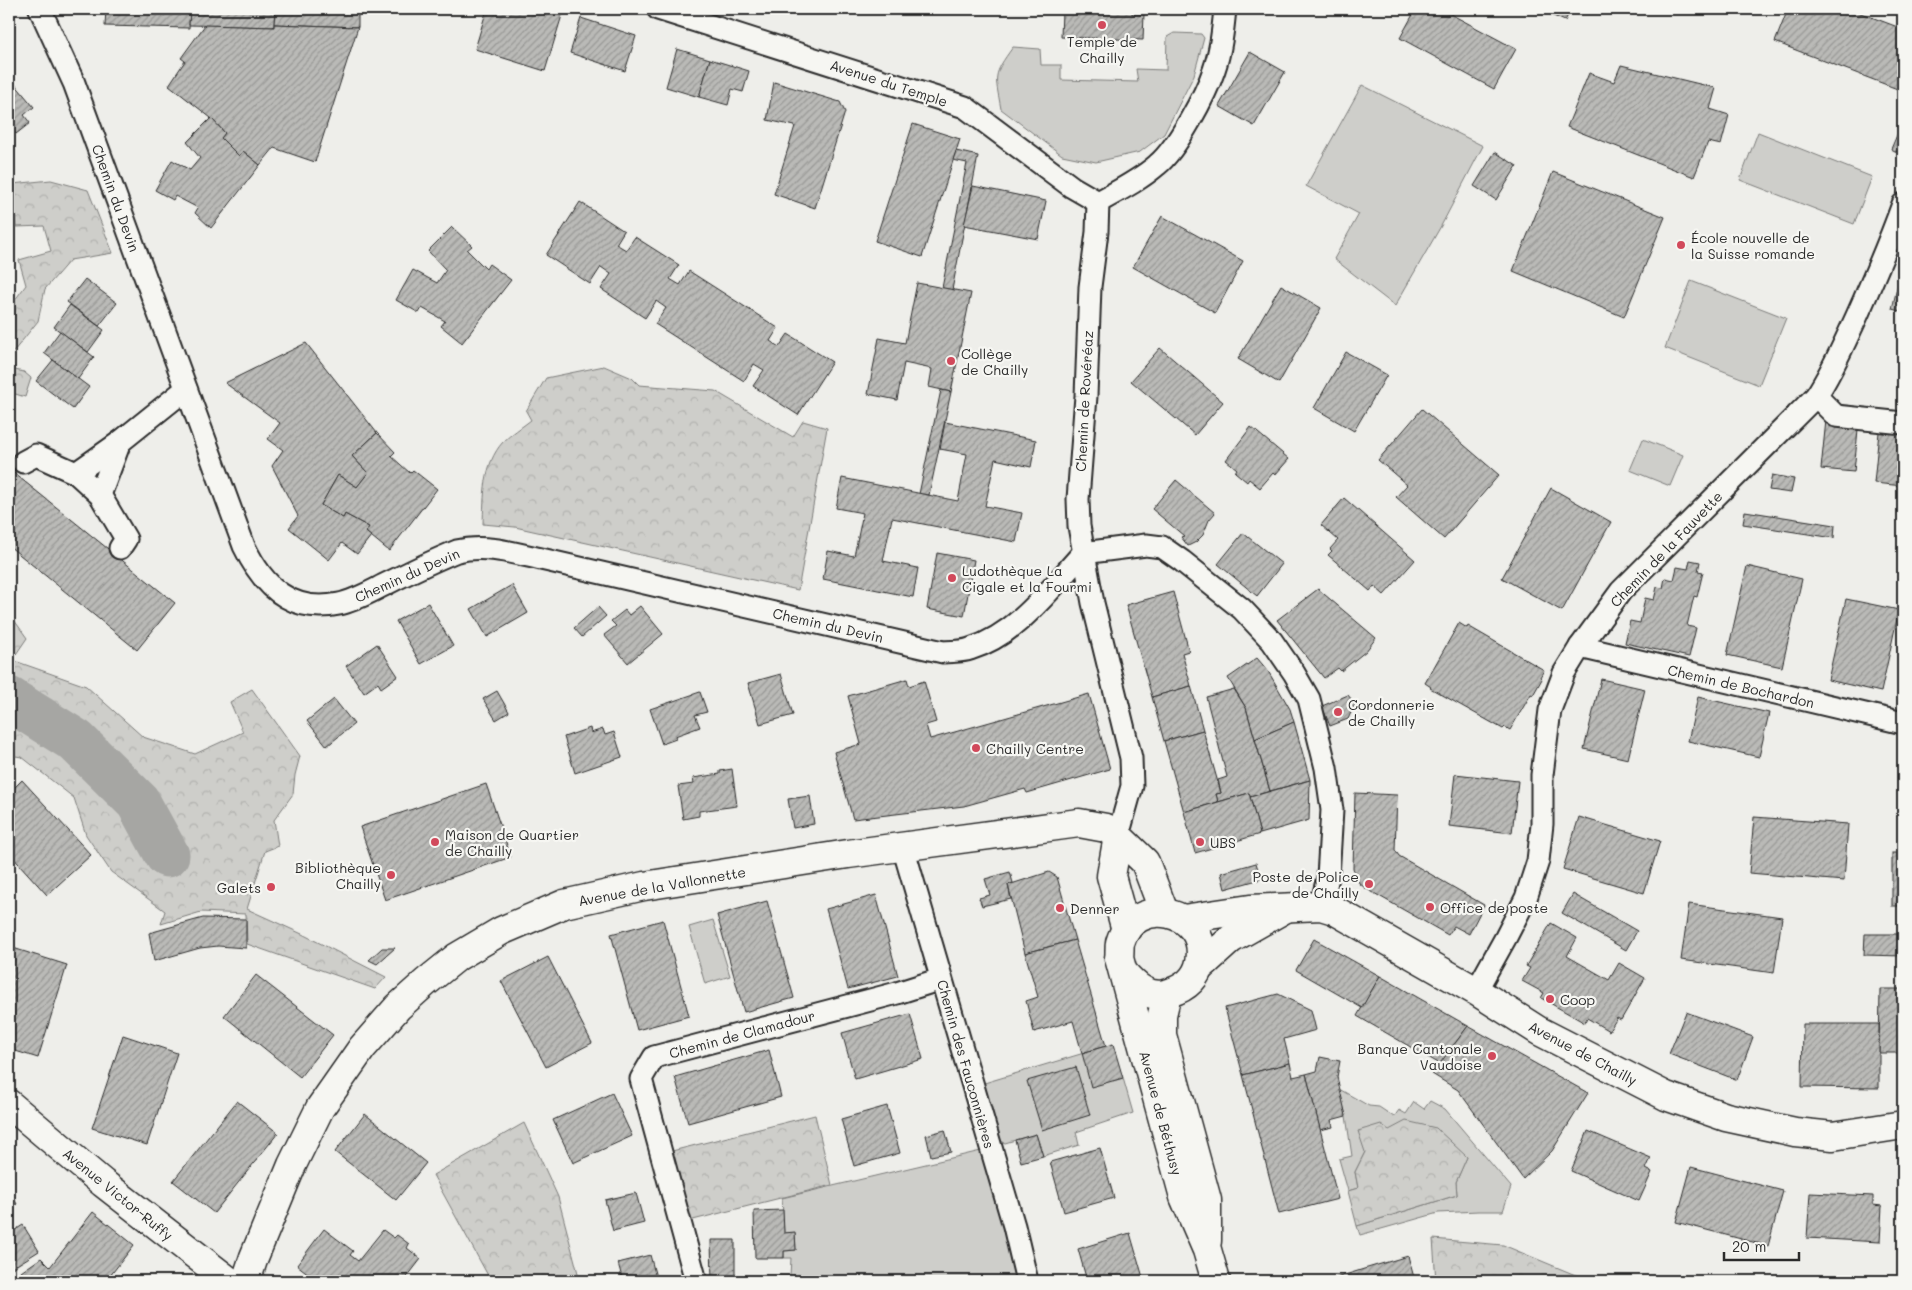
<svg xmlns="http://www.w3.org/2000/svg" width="1912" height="1290" font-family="Mali,sans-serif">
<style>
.green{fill:#cececa;stroke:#7c7c7a}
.forest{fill:url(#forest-crowns);stroke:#7c7c7a}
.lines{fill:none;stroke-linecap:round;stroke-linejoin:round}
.river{stroke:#a6a6a3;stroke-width:45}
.building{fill:url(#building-hatch);stroke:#2b2b2b}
.street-casing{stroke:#2b2b2b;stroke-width:25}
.secondary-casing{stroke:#2b2b2b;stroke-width:31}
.street{stroke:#f6f6f2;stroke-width:21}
.secondary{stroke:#f6f6f2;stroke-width:28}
.poi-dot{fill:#d1495b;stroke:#f6f6f2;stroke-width:2}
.labels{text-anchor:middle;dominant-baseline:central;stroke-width:4.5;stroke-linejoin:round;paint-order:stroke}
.poi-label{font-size:14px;fill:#2b2b2b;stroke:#f6f6f2;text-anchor:start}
.street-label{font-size:14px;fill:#2b2b2b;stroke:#f6f6f2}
</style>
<defs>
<pattern id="forest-crowns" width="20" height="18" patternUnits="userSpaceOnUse" patternTransform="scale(1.25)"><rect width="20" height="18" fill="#cececa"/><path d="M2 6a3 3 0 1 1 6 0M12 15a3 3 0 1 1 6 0" fill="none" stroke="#b1b1ae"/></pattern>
<pattern id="building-hatch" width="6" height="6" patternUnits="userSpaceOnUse" patternTransform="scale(1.25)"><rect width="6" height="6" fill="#babab7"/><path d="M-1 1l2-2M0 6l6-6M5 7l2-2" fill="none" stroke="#979795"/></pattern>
</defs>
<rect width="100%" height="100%" fill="#eeeeea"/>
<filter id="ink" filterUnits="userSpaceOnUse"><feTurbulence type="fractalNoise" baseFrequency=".02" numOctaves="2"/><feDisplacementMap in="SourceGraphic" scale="10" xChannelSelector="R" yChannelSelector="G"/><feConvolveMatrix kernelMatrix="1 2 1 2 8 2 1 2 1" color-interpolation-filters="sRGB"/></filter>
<g filter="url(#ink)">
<!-- green -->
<g class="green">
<path d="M1174 33 1201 34 1204 38 1194 75 1164 134 1140 152 1096 162 1062 155 1001 109C995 75 992 76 1013 47L1040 49 1041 65H1061V80L1138 82 1136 69 1166 70 1167 37Z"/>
<polygon points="1362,85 1483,146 1441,226 1395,306 1334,259 1359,214 1306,186"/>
<polygon points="1758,132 1872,177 1854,224 1740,180"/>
<polygon points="1691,281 1786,318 1759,385 1665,348"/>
<polygon points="1643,439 1683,455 1670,486 1630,470"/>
<polygon points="713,920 730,976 705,984 689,927"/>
<polygon points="1104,1047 1113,1081 1123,1078 1133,1113 1076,1132 1079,1145 1043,1156 1036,1134 1005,1143 999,1140 981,1084"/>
<polygon points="1339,1089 1369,1106 1379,1107 1394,1117 1399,1110 1406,1114 1414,1102 1424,1109 1430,1101 1445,1109 1511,1187 1503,1211 1478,1211 1438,1213 1360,1235 1357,1226 1457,1195 1456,1182 1467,1157 1365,1152 1355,1172 1358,1188 1348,1191 1339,1159 1352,1156 1346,1116"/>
<polygon points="985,1150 1021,1281 799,1281 798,1276 790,1276 791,1258 784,1258 784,1251 796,1250 795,1233 784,1233 782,1198"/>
</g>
<!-- forest -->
<g class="forest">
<polygon points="51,180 88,190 113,253 70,260 45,289 38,321 10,356 15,370 24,372 31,378 25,397 9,392 9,308 26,285 19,260 51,251 44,226 16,227 12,184"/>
<path d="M604 366 632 378 639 385 715 391 793 437 803 421 827 428 798 590 515 527 483 524C484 497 483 464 503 442 511 434 522 427 531 420L526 411 546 378Z"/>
<polygon points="9,613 27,638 12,660 86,686 143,737 195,754 243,732 230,702 252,689 300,756 295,775 293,794 274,820 278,846 265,851 247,909 302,934 386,977 375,989 247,944 246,914 201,912 161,924 165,911 111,872 86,835 74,798 22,757 9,755"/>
<polygon points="815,1115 832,1185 689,1221 672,1151"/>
<polygon points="1406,1121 1436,1128 1467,1157 1456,1182 1457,1195 1357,1226 1348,1191 1358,1188 1355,1172 1365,1152 1358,1131 1381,1124 1389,1130"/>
<polygon points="524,1123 558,1197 580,1281 491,1281 433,1175"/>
<polygon points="1433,1239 1503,1245 1590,1281 1436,1281"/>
</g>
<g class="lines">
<!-- river -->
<polyline class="river" points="9,699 76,741 138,802 167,855"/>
</g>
<!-- building -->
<g class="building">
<polygon points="106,9 190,9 189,28 105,26"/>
<polygon points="190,9 275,9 274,27 189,25"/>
<polygon points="275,9 358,9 358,27 274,24"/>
<polygon points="487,9 551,9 563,12 545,71 475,49"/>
<polygon points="1073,9 1132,9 1132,14 1144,14 1143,40 1061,37 1062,11 1073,12"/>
<polygon points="1416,9 1441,9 1516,49 1494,89 1400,38"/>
<polygon points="1537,9 1571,9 1565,21"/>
<polygon points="1788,9 1850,9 1903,29 1903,81 1900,90 1775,42"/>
<polygon points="581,18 636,36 625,71 570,53"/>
<polygon points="274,24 358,27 315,162 274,148 260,165 243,151 239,156 221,138 225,133 211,118 169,85 185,61 181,58 205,25 274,27"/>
<polygon points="677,49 710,59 699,97 666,87"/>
<polygon points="1250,52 1285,72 1254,126 1219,106"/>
<polygon points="710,59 749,71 743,92 732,89 728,105 699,97"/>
<polygon points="1621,65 1716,88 1710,109 1729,115 1721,145 1708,142 1694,177 1567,127 1589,73 1614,82"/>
<polygon points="9,77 34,107 24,115 30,123 16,134 9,126"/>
<polygon points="774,82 840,102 845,112 815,208 774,194 795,126 767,120"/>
<polygon points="211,118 225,133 221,138 239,156 243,151 260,165 211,228 195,213 198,208 175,196 173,200 155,190 172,160 190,170 200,158 187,142"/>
<polygon points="913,124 960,139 922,257 875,241"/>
<polygon points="1900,128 1903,130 1903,155 1891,149"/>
<polygon points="956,151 978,156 952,290 942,288 967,163 953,160"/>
<polygon points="1495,152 1517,166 1496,200 1474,186"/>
<polygon points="1553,172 1665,217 1624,317 1513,271"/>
<polygon points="973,186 1046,201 1038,239 964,225"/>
<polygon points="580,202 624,231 616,244 626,250 635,237 679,265 670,279 680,285 689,271 778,328 770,341 779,347 788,334 832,362 798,415 753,386 764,370 754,364 744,381 655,324 666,308 656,301 645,318 601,289 611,274 601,267 590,284 546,255"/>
<polygon points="1162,216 1243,261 1215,313 1133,267"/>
<polygon points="452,227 472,246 467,250 486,269 489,264 511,280 462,343 441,326 445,321 422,308 419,313 396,300 413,270 437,283 446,270 428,251"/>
<polygon points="1901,271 1903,271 1903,312 1892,309"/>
<polygon points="85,279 117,303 99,326 67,302"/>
<polygon points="917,283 971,293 951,392 929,387 932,369 904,363 897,400 868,394 879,338 905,343"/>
<polygon points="1281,285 1321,308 1279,383 1238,359"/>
<polygon points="70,305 104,330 88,352 54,327"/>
<polygon points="60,331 94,357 78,379 44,353"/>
<polygon points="306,343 377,433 352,456 368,473 357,487 338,475 321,505 343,518 345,514 369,527 366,532 371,536 357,554 342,543 329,560 289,528 298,516 272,466 283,450 268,439 280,423 225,383"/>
<polygon points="1160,348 1223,402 1195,435 1131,381"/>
<polygon points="1346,352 1387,375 1354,431 1314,408"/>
<polygon points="53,360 89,387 73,409 36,381"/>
<polygon points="941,390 951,392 929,495 919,494"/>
<polygon points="1422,409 1499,475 1444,539 1396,497 1407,485 1378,460"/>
<polygon points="1826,420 1844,422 1844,428 1858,429 1854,472 1821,469"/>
<polygon points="945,422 1036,440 1031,467 995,459 985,506 1022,513 1016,542 892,518 883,561 918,568 913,597 823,579 828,551 854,556 863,513 836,508 842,478 958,501 967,454 940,449"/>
<polygon points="1251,427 1289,459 1275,475 1273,473 1260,488 1249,479 1247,482 1235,472 1237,469 1226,460"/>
<polygon points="1879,432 1903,434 1903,486 1874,483"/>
<polygon points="377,433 395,452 391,456 410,473 413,470 437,489 389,551 366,532 369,527 345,514 343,518 321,505 338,475 357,487 368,473 352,456"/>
<polygon points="9,469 175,603 137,650 9,546"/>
<polygon points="1772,475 1794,479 1791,493 1769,490"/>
<polygon points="1176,480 1215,513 1209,520 1203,535 1196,542 1188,546 1181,537 1184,536 1152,509"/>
<polygon points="1551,488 1611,522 1562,611 1502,578"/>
<polygon points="1344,498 1415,560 1384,595 1374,586 1370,591 1328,555 1332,551 1330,549 1338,540 1321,525"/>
<polygon points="1745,511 1835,525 1834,538 1743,524"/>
<polygon points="1243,533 1282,564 1257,596 1218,564"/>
<polygon points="937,553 974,560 964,616 927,609"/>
<polygon points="1690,560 1700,562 1698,571 1703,572 1697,597 1694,596 1687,626 1696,628 1689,657 1625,643 1630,621 1640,623 1645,598 1654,600 1657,587 1663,588 1665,578 1674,580 1677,567 1688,569"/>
<polygon points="1747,566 1802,579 1782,667 1727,655"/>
<polygon points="512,585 528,613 487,637 471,609"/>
<polygon points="1318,589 1376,638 1366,651 1341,671 1338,668 1324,678 1277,620"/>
<polygon points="1173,592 1189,651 1182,653 1191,686 1152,697 1126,605"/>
<polygon points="1846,599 1899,610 1881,692 1828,680"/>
<polygon points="428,603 453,646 421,664 396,621"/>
<polygon points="640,606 663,634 628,663 604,635 616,626 611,621 625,610 629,615"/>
<polygon points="598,607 606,616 582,637 574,628"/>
<polygon points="1459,623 1467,628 1468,626 1544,670 1540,677 1542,679 1533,695 1531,694 1510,730 1505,727 1503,729 1430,688 1431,687 1425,683"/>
<polygon points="377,644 398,676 381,688 378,683 364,693 346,666"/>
<polygon points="1257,658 1268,671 1290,709 1294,722 1255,739 1246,708 1228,678"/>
<polygon points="781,674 793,715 760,724 748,683"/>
<polygon points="907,679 909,686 924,681 936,722 926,725 930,739 1089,694 1110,769 1027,793 1025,789 964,806 853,819 834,752 861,744 848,696"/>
<polygon points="1601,679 1645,689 1628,759 1584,749"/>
<polygon points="1191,686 1203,730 1164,741 1152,697"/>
<polygon points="1234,689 1246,708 1270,791 1250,797 1249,793 1218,802 1216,794 1221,793 1218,780 1227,777 1206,697"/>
<polygon points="497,691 509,712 496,720 483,699"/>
<polygon points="700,692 707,712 695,715 700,727 675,736 676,739 662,744 650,709"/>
<polygon points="1348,695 1355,704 1348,719 1330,726 1322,706"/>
<polygon points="1698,697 1769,713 1759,757 1688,741"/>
<polygon points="334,699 354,724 327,746 307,721"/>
<polygon points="1294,722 1310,780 1270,791 1255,739"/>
<polygon points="590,728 591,733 603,729 605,735 614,732 622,757 575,773 564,737"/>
<polygon points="1203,730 1221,793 1216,794 1218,802 1184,812 1164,741"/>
<polygon points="732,769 737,806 699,811 699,816 683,819 678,786 694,784 693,778 720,774 720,771"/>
<polygon points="1455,774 1518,781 1512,833 1449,826"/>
<polygon points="22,780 91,855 47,895 9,853 9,793"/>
<polygon points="1310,780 1309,820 1260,834 1250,797"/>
<polygon points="486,784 511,857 385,900 360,827"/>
<polygon points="1249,793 1260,834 1195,853 1184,812"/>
<polygon points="1355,793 1397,795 1395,850 1399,856 1484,905 1469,934 1454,926 1448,935 1365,888 1359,883 1353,868"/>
<polygon points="810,796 814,824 793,828 788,799"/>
<polygon points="1579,817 1660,841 1644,893 1563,869"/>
<polygon points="1754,817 1848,824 1844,881 1749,873"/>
<rect x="1892" y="853" width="11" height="53"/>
<polygon points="1256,863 1261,879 1225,889 1221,873"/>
<polygon points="1010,872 1013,883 1008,885 1011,899 982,906 979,898 990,895 985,879"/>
<polygon points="1049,872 1057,877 1075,940 1025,953 1008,885"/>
<polygon points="1573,894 1637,931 1626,950 1562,913"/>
<polygon points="876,895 898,976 848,989 826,909"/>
<polygon points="767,901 794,998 744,1012 717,915"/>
<polygon points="1689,904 1782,917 1774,973 1681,960"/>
<polygon points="203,918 246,919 246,948 218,946 200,948 154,961 149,933"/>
<polygon points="663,920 689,1016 637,1030 611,934"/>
<polygon points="1551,923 1577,938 1567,956 1609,980 1619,963 1645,978 1621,1020 1617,1018 1609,1031 1587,1018 1585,1023 1541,998 1544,993 1522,981 1530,968 1526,966"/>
<polygon points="1865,934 1903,934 1903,956 1864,955"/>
<polygon points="1314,939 1380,976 1362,1008 1296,970"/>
<polygon points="1075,940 1106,1046 1082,1053 1073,1021 1034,1032 1026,1001 1038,997 1025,953"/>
<polygon points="13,948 67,965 38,1058 9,1049 9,962"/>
<polygon points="382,948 395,948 377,964 369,960"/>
<polygon points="548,957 592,1043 546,1067 501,981"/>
<polygon points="256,975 333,1035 300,1077 224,1016"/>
<polygon points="1380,976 1468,1026 1440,1064 1357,1016"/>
<polygon points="1880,989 1903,989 1903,1053 1879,1053"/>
<polygon points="1278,994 1311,1010 1316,1030 1284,1039 1290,1063 1243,1075 1225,1008"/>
<polygon points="1686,1012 1753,1037 1737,1080 1669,1054"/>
<polygon points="910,1014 923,1059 855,1079 842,1033"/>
<polygon points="1803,1024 1879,1024 1879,1088 1802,1087"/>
<polygon points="1468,1026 1588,1093 1552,1151 1523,1179 1458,1090 1432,1074"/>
<polygon points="123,1035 177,1053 147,1145 92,1128"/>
<polygon points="1113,1044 1123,1078 1091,1087 1082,1053"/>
<polygon points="769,1050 781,1097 688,1123 675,1077"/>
<polygon points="1320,1057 1340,1061 1337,1077 1346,1116 1331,1120 1333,1127 1320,1130 1306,1074 1317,1071"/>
<polygon points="1290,1063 1293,1077 1306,1074 1338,1199 1279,1214 1243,1075"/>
<polygon points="1076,1067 1090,1115 1042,1130 1027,1081"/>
<polygon points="612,1093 632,1136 573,1163 553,1120"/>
<polygon points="237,1101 278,1133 214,1213 173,1181"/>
<polygon points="887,1106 900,1153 854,1166 841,1119"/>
<polygon points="365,1114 426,1163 396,1200 335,1152"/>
<polygon points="945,1130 951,1152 931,1156 926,1135"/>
<polygon points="1588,1131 1651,1158 1646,1169 1652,1172 1639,1201 1571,1171"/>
<polygon points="1036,1134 1043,1156 1021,1162 1015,1140"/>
<polygon points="1100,1148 1114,1198 1064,1212 1050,1162"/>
<polygon points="1691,1167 1783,1191 1768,1246 1676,1222"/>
<polygon points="9,1191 17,1204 9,1208"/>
<polygon points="636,1193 644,1223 613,1231 605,1200"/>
<polygon points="1810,1193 1873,1196 1873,1205 1882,1206 1880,1242 1807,1238"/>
<polygon points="783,1210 784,1233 795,1232 796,1250 784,1251 784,1258 755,1258 754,1211"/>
<polygon points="93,1212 134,1245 106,1281 27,1281 21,1272 41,1258 50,1267"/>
<polygon points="9,1220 15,1230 9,1234"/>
<polygon points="23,1225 39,1251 12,1268 9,1263 9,1234"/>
<polygon points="324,1229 353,1251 350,1255 358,1261 383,1230 394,1238 397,1235 409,1244 407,1248 421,1259 404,1281 318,1281 297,1265"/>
<polygon points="1130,1233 1144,1281 1087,1281 1078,1249"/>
<polygon points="711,1240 735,1240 735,1281 712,1281"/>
<polygon points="650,1255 657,1281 623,1281 618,1263"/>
<polygon points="1408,1256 1415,1281 1326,1281 1364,1269"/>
<rect x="758" y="1276" width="41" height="5"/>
</g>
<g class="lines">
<!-- street casing -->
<g class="street-casing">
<g id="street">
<path d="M40 9 74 83 244 546C263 586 291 614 339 604 354 601 370 592 384 585 408 573 432 561 457 551 485 544 514 553 541 559L943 652C952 651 962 652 970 649 1018 634 1050 589 1083 553L1146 545 1162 547 1182 561 1242 609 1272 641 1294 673 1309 699 1326 768 1332 810 1328 877 1321 906"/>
<polyline points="658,9 965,107 1072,187 1098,202"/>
<polyline points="1098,202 1097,232 1090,287 1086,396 1078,499 1079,526 1093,603 1131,758 1132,786 1118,836"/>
<path d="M1098 202C1118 191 1140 180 1157 165 1177 149 1206 94 1214 70 1221 50 1223 29 1225 9"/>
<polyline points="1816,396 1836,416 1903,423"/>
<polyline points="23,462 36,455 76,473"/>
<polyline points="100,495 120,442"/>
<polyline points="120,548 126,539 100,495 76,473 120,442 186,389"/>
<polyline points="1580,647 1903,723"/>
<polyline points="903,847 1014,1226 1027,1281"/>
<path d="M1476 991 1506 937 1526 898 1538 861 1542 824V775L1550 710 1564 673 1580 647 1621 591 1816 396C1832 372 1844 344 1856 318 1873 280 1889 243 1903 204"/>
<polyline points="696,1281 641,1079 654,1057 897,993 941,979"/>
</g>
</g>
<!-- secondary casing -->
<g class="secondary-casing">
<g id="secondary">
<polyline points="1118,836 1111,876 1126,930"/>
<polyline points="1183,919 1250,909 1321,906 1334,910 1476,991 1539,1031 1666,1096 1726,1117 1795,1132 1833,1136 1903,1125"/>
<polyline points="1199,968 1231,939 1284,909"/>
<path d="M1123 972C1135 986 1150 1000 1169 993 1185 988 1197 979 1200 962 1210 909 1134 893 1120 943 1119 948 1120 954 1119 958L1184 1197 1207 1250 1216 1281"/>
<polyline points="1167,994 1162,1015 1162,1035 1207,1200 1207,1241"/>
<polyline points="9,1104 103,1183 229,1281"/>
<polyline points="246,1281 254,1257 292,1165 320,1108 362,1048 398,1007 426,982 457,957 501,931 564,904 644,886 848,854 1079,823 1106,828 1118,836 1145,862 1164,912"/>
</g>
</g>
<!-- street -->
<use href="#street" class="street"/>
<!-- secondary -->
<use href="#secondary" class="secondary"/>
</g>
</g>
<!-- markers -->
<g class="poi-dot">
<circle cx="1102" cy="25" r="5"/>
<circle cx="1681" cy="245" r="5"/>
<circle cx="951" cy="361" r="5"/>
<circle cx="952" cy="578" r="5"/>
<circle cx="1338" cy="712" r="5"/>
<circle cx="976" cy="748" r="5"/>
<circle cx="435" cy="842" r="5"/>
<circle cx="1200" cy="842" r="5"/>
<circle cx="391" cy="875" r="5"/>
<circle cx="1369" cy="884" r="5"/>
<circle cx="271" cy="887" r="5"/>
<circle cx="1430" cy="907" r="5"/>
<circle cx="1060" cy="908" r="5"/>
<circle cx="1550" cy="999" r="5"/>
<circle cx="1492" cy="1056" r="5"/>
</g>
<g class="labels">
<!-- poi labels -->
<g class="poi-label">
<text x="1102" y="41" text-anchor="middle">Temple de<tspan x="1102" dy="16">Chailly</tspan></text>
<text x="1691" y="237">École nouvelle de<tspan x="1691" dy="16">la Suisse romande</tspan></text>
<text x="961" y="353">Collège<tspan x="961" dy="16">de Chailly</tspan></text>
<text x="962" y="570">Ludothèque La<tspan x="962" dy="16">Cigale et la Fourmi</tspan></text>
<text x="1348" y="704">Cordonnerie<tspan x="1348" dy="16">de Chailly</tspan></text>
<text x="986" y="748">Chailly Centre</text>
<text x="445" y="834">Maison de Quartier<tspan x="445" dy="16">de Chailly</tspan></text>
<text x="1210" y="842">UBS</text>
<text x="381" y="867" text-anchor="end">Bibliothèque<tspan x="381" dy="16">Chailly</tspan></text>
<text x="1359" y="876" text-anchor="end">Poste de Police<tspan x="1359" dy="16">de Chailly</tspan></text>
<text x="261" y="887" text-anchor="end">Galets</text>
<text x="1440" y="907">Office de poste</text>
<text x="1070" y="908">Denner</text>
<text x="1560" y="999">Coop</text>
<text x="1482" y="1048" text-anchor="end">Banque Cantonale<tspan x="1482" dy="16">Vaudoise</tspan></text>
</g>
<!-- street labels -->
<g class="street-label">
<text transform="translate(889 83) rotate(18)">Avenue du Temple</text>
<text transform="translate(116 198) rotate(70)">Chemin du Devin</text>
<text transform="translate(1084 401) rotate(-87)">Chemin de Rovéréaz</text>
<text transform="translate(1666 549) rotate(-46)">Chemin de la Fauvette</text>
<text transform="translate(407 575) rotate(-24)">Chemin du Devin</text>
<text transform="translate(828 625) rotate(13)">Chemin du Devin</text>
<text transform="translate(1741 686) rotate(13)">Chemin de Bochardon</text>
<text transform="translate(662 886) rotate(-10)">Avenue de la Vallonnette</text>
<text transform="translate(742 1034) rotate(-15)">Chemin de Clamadour</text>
<text transform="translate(1583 1053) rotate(28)">Avenue de Chailly</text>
<text transform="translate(966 1064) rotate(74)">Chemin des Fauconnières</text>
<text transform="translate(1161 1113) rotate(75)">Avenue de Béthusy</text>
<text transform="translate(118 1194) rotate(39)">Avenue Victor-Ruffy</text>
</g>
</g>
<!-- margin -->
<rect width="1912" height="1290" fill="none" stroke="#f6f6f2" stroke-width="30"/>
<rect x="15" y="15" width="1882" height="1260" fill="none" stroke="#2b2b2b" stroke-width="2" filter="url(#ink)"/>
<!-- scale -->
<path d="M1724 1252v8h75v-8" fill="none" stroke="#2b2b2b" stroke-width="2.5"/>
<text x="1732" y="1252" font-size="15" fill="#2b2b2b" stroke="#f6f6f2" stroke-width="4" paint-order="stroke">20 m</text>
</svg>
